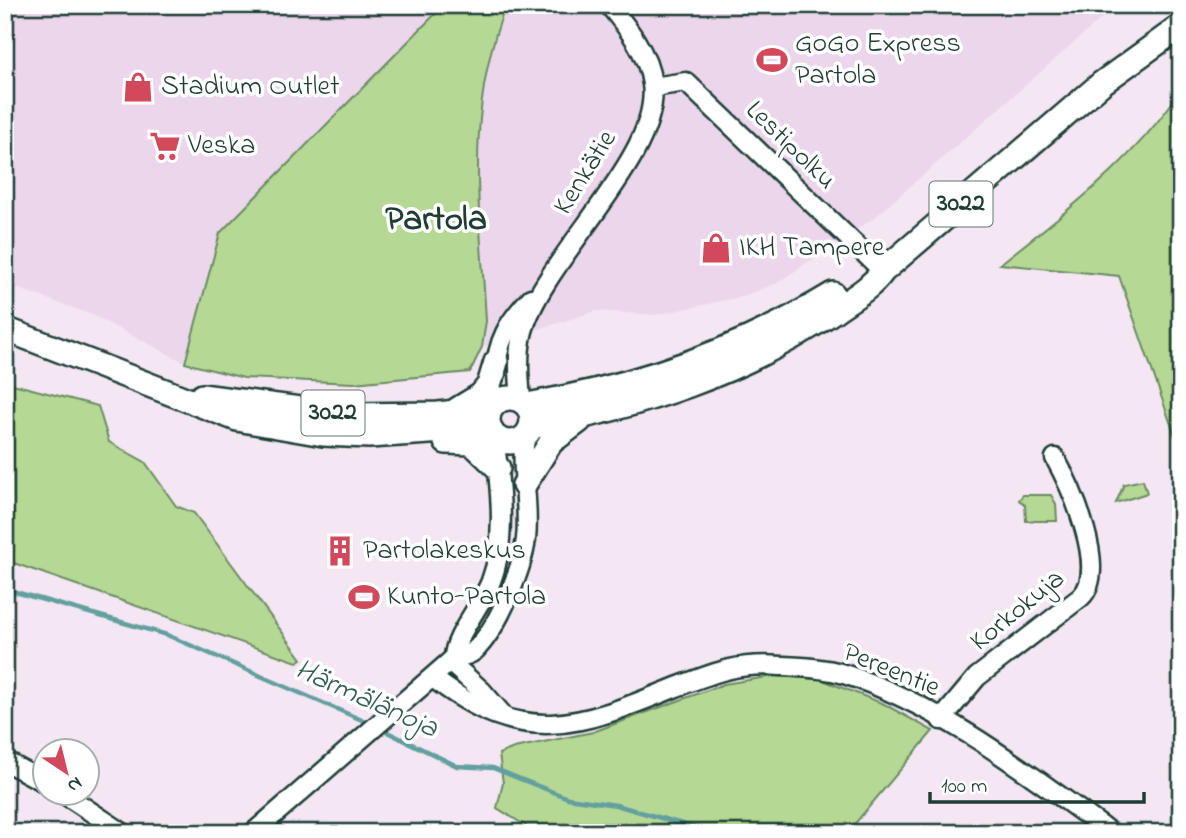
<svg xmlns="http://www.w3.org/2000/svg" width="1186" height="838" font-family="'Indie Flower',sans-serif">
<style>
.built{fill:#ecd6eb}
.green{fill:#b5d994;stroke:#6a8b64;stroke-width:2}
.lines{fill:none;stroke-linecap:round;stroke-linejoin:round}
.stream{stroke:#629f9f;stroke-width:4.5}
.minor-casing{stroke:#1f3d34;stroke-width:23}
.major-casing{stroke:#1f3d34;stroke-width:28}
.minor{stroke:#fff;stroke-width:18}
.major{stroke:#fff;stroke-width:23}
.labels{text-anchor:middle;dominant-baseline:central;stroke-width:7;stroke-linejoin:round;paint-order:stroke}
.shield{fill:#fff;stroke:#627771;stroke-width:2}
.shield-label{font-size:26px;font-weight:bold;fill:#1f3d34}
.poi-label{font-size:28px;fill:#1f3d34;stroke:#fff;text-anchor:start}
.street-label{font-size:28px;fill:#1f3d34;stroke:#fff}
.water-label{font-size:30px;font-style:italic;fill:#355e58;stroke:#fff}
.district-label{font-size:35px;font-weight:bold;fill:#1f3d34;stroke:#fff}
</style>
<rect width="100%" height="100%" fill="#f4e7f3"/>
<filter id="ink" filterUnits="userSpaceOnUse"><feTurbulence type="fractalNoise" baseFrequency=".0143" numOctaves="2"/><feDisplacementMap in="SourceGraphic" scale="14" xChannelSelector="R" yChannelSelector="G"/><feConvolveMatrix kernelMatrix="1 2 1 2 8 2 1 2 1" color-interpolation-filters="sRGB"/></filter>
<g filter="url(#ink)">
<!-- built -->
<polygon class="built" points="5,5 1117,5 874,218 777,283 741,297 656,315 596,311 482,347 470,372 353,383 244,378 186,363 90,314 5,284"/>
<!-- green -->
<g class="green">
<path d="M444 5H506C464 112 480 210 486 321L482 347 470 372 353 383 244 378 185 363 220 233Z"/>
<path d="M1181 90V453L1119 276 1000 264C1067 211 1133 162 1181 90Z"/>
<polygon points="5,382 98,406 109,442 145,462 176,506 194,513 302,659 297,662 5,560"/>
<polygon points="1143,480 1147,493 1116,503 1124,484"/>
<polygon points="1023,495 1051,495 1056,504 1057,521 1026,521 1025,505 1019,500"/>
<polygon points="774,676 820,679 884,704 933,731 847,833 522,833 526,826 497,808 503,783 499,754 514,748 593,732 724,684"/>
</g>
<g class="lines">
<!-- stream -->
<g class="stream">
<polyline points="5,589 167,635 371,724"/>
<polyline points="379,728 457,766 493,768 568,798 616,805 713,833"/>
</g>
<!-- minor casing -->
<g class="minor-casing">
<g id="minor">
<polyline points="653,87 686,82 883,271"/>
<path d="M496 374C496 342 509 321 531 298"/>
<path d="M521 400C519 378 517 353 523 331 543 258 663 156 652 84 648 53 628 28 609 5"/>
<path d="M454 658C453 638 483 603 491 581 508 536 499 481 494 434"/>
<polyline points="450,662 482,691 502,714"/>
<path d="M433 678C523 748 578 727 674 688 713 673 738 662 781 666 801 667 825 668 844 674 941 705 1029 774 1111 833"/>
<path d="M941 720 977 677 1081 597C1109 570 1071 487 1055 458"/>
<polyline points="5,761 46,783"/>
<polyline points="61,792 123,833"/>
<path d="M253 833 454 658C463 656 472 655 478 647 499 624 522 570 526 539 530 505 520 470 525 436"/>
</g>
</g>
<!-- major casing -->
<g class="major-casing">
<g id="major">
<polyline points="5,329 237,419 323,434 369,436 490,428"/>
<polyline points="202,396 346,415 438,414 491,408"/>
<circle cx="510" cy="420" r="22"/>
<path d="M527 405C636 386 738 352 833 294"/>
<polyline points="458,409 481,395 489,385 496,362"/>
<path d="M531 427C638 407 743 374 834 311 852 298 870 289 883 271L1102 83 1181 26"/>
<polyline points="446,442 472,443 498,468"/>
<polyline points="524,485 551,442 579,421"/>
</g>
</g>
<!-- minor -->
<use href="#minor" class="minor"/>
<!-- major -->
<use href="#major" class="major"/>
</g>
</g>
<!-- icons -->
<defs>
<g id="stadium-bare" transform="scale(2.415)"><path d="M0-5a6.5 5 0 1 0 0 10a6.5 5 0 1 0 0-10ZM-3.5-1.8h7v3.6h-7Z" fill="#d1495b" stroke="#fff" stroke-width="2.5" paint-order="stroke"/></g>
<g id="shop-bare" transform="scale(2.415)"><path d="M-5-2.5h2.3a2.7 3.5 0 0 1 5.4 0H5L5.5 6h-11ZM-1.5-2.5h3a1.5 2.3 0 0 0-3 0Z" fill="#d1495b" stroke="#fff" stroke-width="2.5" paint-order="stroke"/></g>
<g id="supermarket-bare" transform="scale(2.415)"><path d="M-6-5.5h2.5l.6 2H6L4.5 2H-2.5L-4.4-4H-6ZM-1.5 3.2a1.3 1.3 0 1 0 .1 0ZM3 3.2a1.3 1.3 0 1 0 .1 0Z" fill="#d1495b" stroke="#fff" stroke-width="2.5" paint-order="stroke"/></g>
<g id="building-bare" transform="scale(2.415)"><path d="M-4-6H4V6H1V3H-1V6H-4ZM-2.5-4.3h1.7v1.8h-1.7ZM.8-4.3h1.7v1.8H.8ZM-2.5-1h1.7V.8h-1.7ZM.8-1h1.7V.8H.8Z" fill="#d1495b" stroke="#fff" stroke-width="2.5" paint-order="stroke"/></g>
</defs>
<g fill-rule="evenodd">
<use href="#stadium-bare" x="772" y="60"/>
<use href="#shop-bare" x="138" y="87"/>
<use href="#supermarket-bare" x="165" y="146"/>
<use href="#shop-bare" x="716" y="248"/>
<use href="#building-bare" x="340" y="551"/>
<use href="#stadium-bare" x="364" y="597"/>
</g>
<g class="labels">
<!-- shield labels -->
<g class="shield">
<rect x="929.5" y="181.5" width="63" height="45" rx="5"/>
<rect x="301.5" y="390.5" width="63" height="45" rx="5"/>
</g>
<g class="shield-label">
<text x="961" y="204">3022</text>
<text x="333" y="413">3022</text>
</g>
<!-- poi labels -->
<g class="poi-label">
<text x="795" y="44">GoGo Express<tspan x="795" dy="32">Partola</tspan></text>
<text x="161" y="87">Stadium Outlet</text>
<text x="188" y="146">Veska</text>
<text x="739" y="248">IKH Tampere</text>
<text x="363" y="551">Partolakeskus</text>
<text x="387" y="597">Kunto-Partola</text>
</g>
<!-- street labels -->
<g class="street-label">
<text transform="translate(790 146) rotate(44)">Lestipolku</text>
<text transform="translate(586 173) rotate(-58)">Kenkätie</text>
<text transform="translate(1018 611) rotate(-39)">Korkokuja</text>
<text transform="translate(891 671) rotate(22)">Pereentie</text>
</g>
<!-- water labels -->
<g class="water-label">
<text transform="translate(366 700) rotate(24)">Härmälänoja</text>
</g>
<!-- district labels -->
<g class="district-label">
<text x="436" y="220">Partola</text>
</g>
</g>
<!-- margin -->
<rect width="1186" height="838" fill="none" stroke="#fff" stroke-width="28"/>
<rect x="14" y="14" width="1158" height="810" fill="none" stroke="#1f3d34" stroke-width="2.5" filter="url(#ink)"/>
<!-- north arrow -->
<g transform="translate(66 772) rotate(145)"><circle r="33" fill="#ffffff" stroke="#a5b1ae" stroke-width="2"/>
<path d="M0-5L12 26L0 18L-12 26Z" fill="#d1495b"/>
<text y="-10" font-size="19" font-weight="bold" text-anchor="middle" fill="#1f3d34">N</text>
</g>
<!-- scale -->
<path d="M930 792v10h214v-10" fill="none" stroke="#1f3d34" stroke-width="3.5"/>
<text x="941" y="792" font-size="21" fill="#1f3d34" stroke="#ffffff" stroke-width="5" paint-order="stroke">100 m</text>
</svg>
